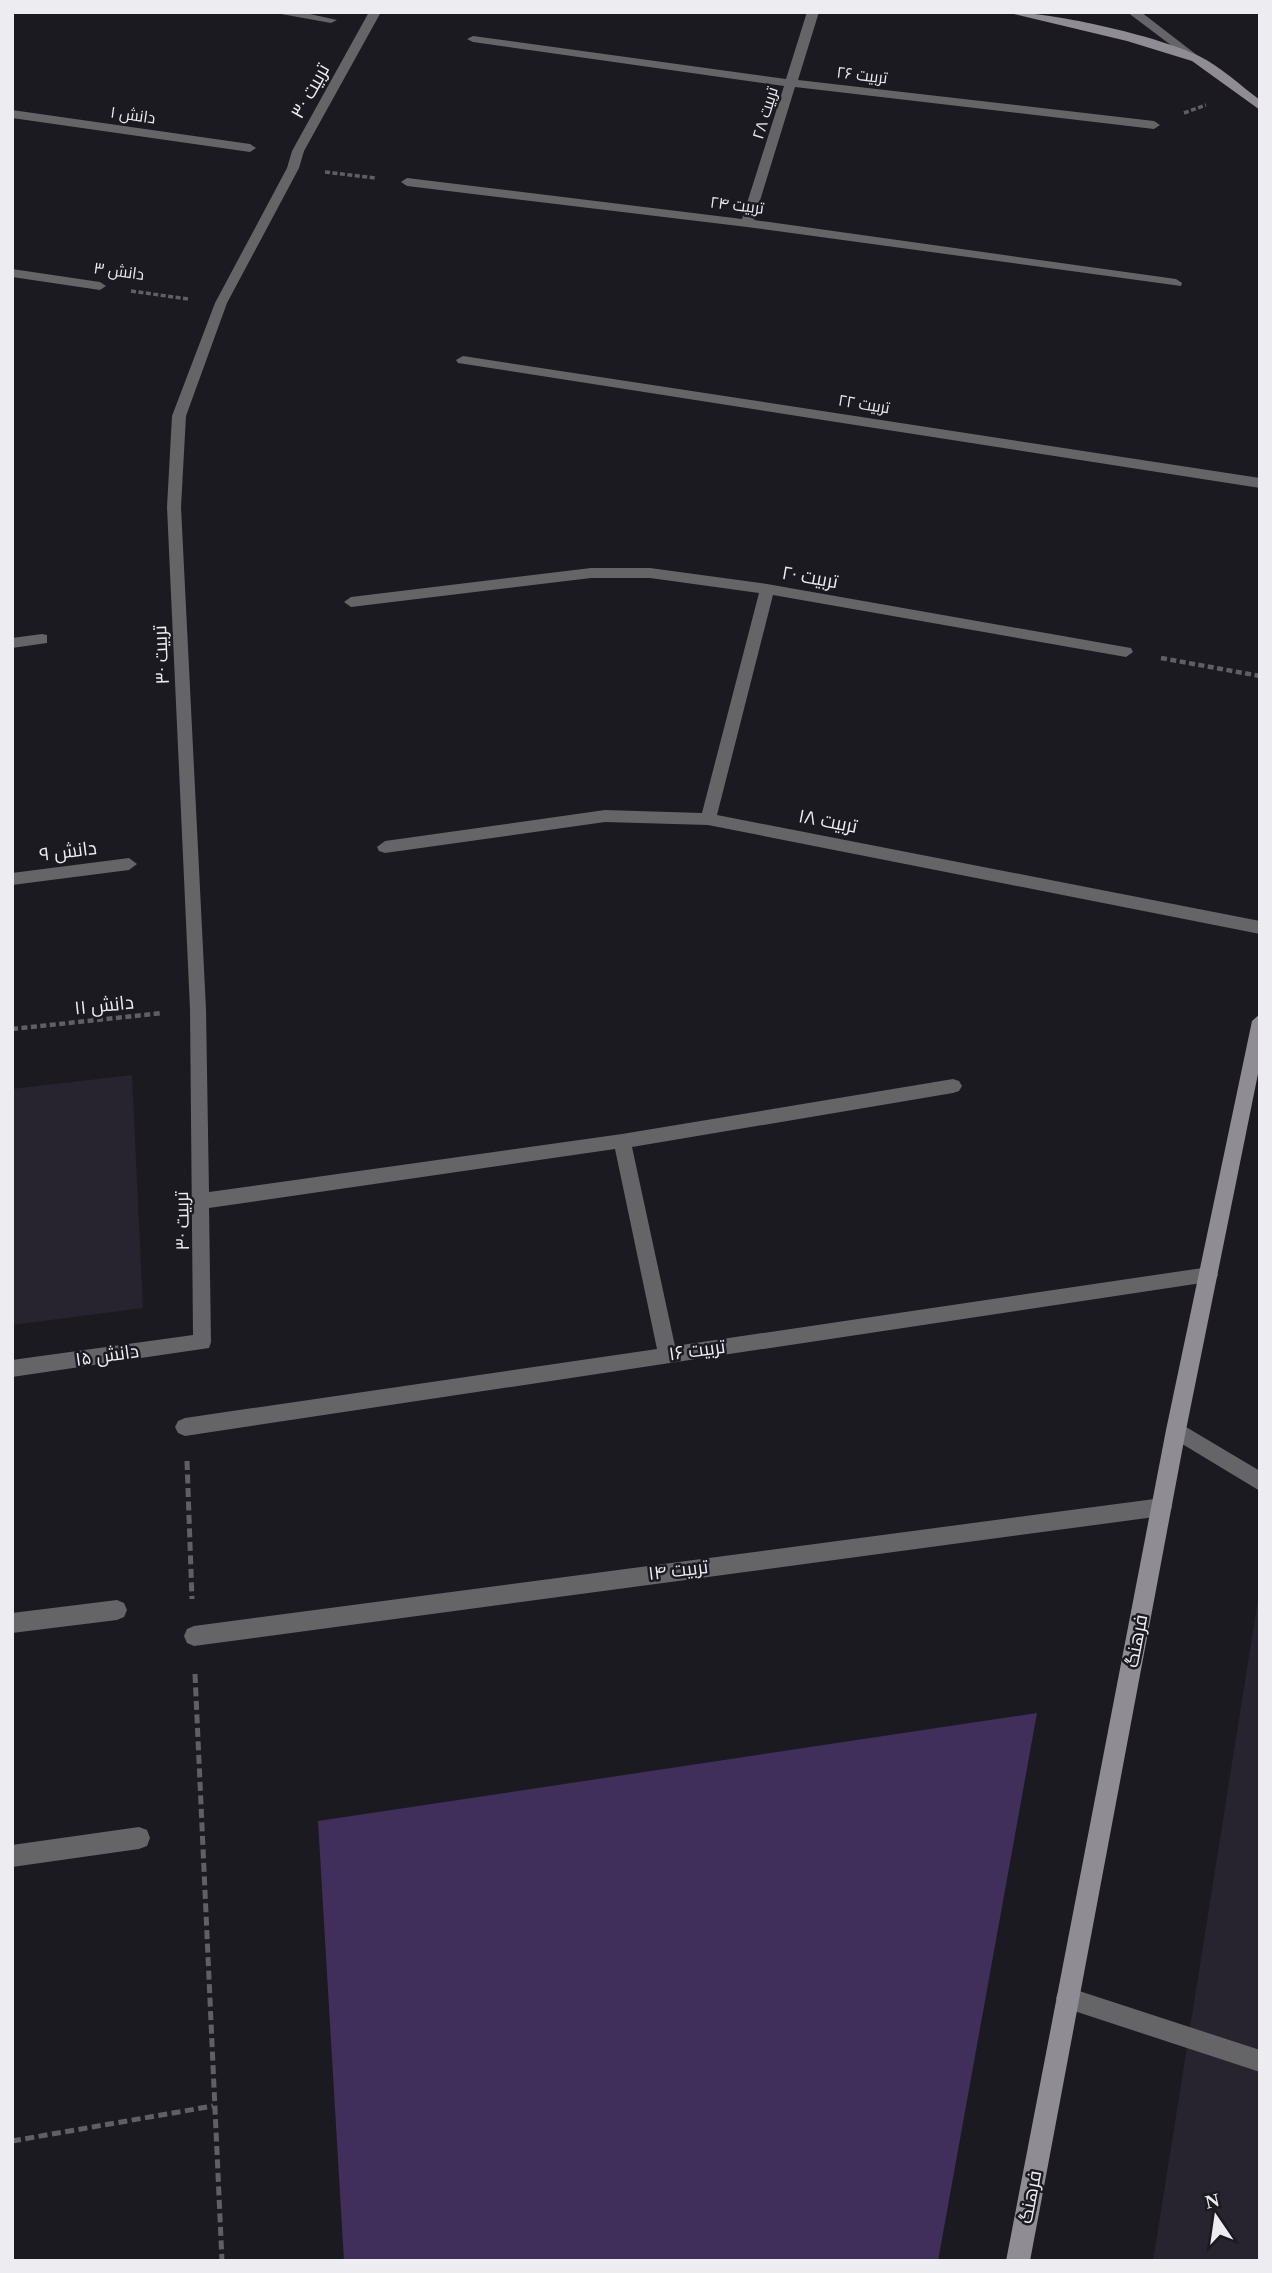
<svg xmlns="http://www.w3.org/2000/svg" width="1272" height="2273" font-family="'Times New Roman',Cairo,serif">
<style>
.built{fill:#27232f}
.green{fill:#3f2f5a}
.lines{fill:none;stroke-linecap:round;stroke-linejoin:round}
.path-far2{stroke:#615f65;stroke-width:3.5;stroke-dasharray:5 2.5;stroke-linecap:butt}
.path-far1{stroke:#615f65;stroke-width:4.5;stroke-dasharray:6 3.5;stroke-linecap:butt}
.path{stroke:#615f65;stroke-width:5;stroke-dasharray:9 4.5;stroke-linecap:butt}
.service{fill:#656467;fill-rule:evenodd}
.minor{fill:#656467;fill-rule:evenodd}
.tertiary{fill:#656467;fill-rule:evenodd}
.secondary{fill:#8f8d93;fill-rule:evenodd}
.labels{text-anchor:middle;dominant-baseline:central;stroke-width:5;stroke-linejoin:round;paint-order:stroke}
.far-street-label{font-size:16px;fill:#edecf1;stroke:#1c1a21}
.street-label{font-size:19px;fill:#edecf1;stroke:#1c1a21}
</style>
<rect width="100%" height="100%" fill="#1c1a21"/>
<!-- built -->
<g class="built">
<polygon points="132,1075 143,1308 12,1325 12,1089"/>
<polygon points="1260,1587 1260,2261 1153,2261"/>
</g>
<!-- green -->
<polygon class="green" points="1037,1713 938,2261 344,2261 318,1821"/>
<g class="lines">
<!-- path-far2 -->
<g class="path-far2">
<polyline points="1184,113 1206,105"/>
<polyline points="325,172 375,178"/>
<polyline points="131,291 188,299"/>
</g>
<!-- path-far1 -->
<g class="path-far1">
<polyline points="1161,658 1260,676"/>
<polyline points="12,1029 163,1013"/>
</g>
<!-- path -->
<g class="path">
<polyline points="187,1461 192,1599"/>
<polyline points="195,1674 222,2261"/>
<polyline points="12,2141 213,2106"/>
</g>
<!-- service -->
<polygon class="service" points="1067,1987 1260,2050 1260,2072 1059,2006 1056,1998 1059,1990"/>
<!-- minor -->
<g class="minor">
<polygon points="270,12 301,12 337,20 331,23"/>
<polygon points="369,12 381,12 304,151 299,168 227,303 186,416 181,507 206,1009 209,1192 622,1134 953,1079 959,1081 962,1086 959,1091 953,1093 632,1147 675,1346 1209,1267 1215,1269 1218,1275 1215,1281 185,1436 178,1433 175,1427 178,1421 185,1418 657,1349 615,1149 209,1208 211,1342 209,1348 12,1377 12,1360 193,1335 190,1009 167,507 172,416 215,303 287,168 292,151"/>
<polygon points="807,12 819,12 798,80 1154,121 1160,125 1154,129 795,87 754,220 1176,279 1182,283 1181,286 747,227 407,186 401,182 407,178 742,219 784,86 473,42 467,39 473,36 786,79"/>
<polygon points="12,110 250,144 256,148 250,152 12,118"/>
<polygon points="12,269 100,282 106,286 100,290 12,277"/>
<polygon points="463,356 1260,478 1260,488 458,363 456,360"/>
<polygon points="591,568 650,568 767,584 1131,648 1133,652 1126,657 773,595 717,815 1260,921 1260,934 708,825 605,822 385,853 379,851 377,847 385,841 605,810 702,813 759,593 650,578 591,578 351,607 344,602 351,597"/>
<polygon points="42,634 47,635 47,643 12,648 12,638"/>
<polygon points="129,858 137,864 129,870 12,885 12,873"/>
<polygon points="1176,1421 1260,1471 1260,1491 1169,1436 1166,1430 1169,1424"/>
<polygon points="1162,1498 1169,1500 1172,1507 1169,1514 1162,1516 194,1646 187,1643 184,1636 187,1629 194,1626"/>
<polygon points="117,1600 124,1603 127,1610 124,1617 117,1620 12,1633 12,1613"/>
<polygon points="139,1827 147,1830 150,1838 147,1846 139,1849 12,1867 12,1845"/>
</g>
<!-- tertiary -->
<polygon class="tertiary" points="1127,12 1141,12 1202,59 1192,61"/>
<!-- secondary -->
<g class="secondary">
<path d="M1006 12C1053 12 1157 36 1199 56 1220 66 1241 86 1260 100V110L1192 61 1127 41Z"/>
<polygon points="1260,1014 1260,1064 1186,1430 1030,2261 1006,2261 1166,1430 1252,1021"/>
</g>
</g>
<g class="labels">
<!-- far-street labels -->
<g class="far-street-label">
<text transform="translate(862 75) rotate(7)">تربیت ۲۶</text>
<text transform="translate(765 113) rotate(-73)">تربیت ۲۸</text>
<text transform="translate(133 115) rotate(8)">دانش ۱</text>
<text transform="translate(737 205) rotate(7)">تربیت ۲۴</text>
<text transform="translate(119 271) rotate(8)">دانش ۳</text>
<text transform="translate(864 404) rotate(9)">تربیت ۲۲</text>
</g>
<!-- street labels -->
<g class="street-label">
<text transform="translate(310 91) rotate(-61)">تربیت ۳۰</text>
<text transform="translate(810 577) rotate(10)">تربیت ۲۰</text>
<text transform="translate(161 655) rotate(-93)">تربیت ۳۰</text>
<text transform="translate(828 821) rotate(11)">تربیت ۱۸</text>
<text transform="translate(68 851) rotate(-7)">دانش ۹</text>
<text transform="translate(104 1005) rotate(-6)">دانش ۱۱</text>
<text transform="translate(182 1221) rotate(-91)">تربیت ۳۰</text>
<text transform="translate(697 1350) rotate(-8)">تربیت ۱۶</text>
<text transform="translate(107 1355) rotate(-8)">دانش ۱۵</text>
<text transform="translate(678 1570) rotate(-7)">تربیت ۱۴</text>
<text transform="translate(1136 1641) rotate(-79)">فرهنگ</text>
<text transform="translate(1030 2197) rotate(-79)">فرهنگ</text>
</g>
</g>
<!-- border -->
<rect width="1272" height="2273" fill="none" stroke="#edecf1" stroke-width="28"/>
<!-- north arrow -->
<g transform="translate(1216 2217) rotate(347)" stroke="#1c1a21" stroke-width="5" paint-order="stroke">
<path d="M0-5L12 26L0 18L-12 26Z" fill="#edecf1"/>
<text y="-10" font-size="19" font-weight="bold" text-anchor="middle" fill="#edecf1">N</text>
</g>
</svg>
